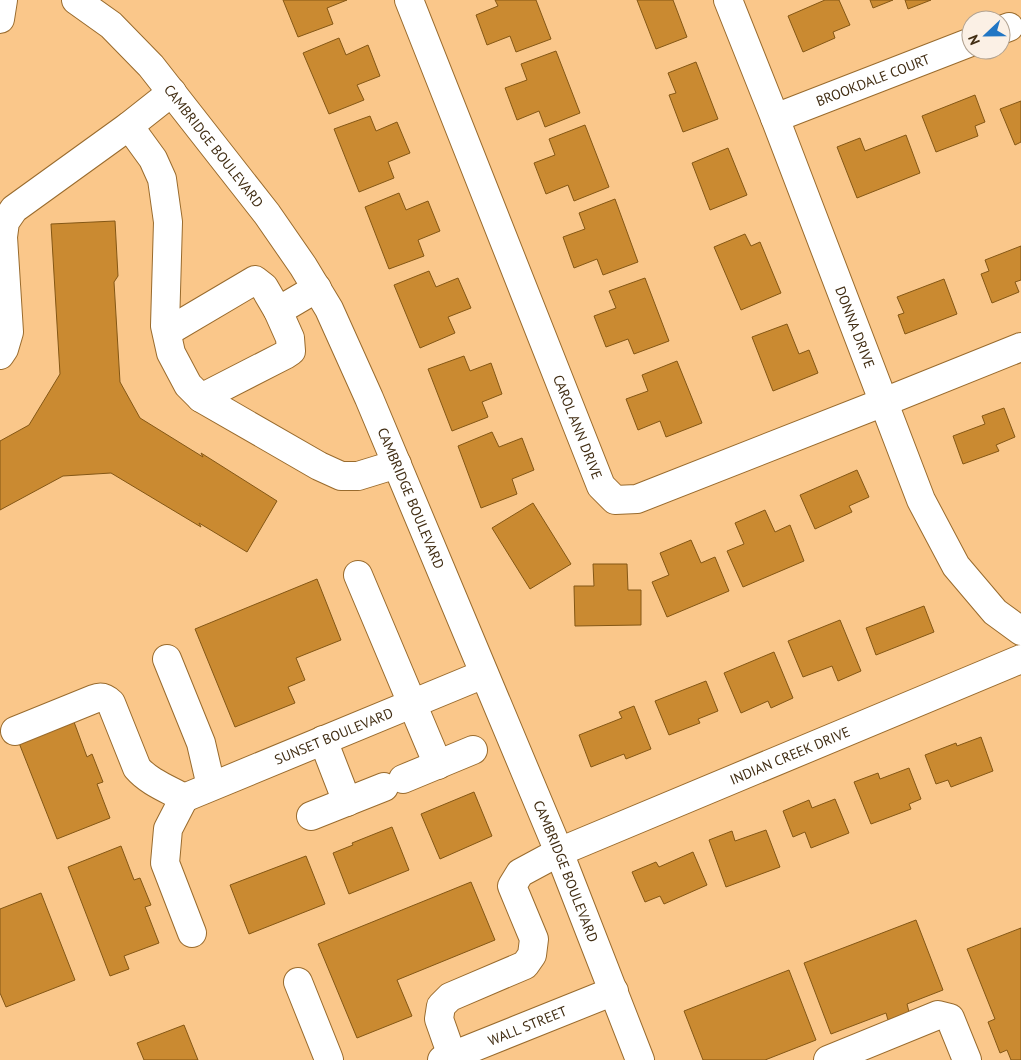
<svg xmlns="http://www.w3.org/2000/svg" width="1021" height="1060" font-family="'PT Sans',sans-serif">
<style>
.building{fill:#ca8a31;stroke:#845715}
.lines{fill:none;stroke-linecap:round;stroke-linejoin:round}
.minor-casing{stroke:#996b2d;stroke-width:30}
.minor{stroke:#fff;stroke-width:28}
.labels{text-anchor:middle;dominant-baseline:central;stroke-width:4.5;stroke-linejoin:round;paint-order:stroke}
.street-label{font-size:14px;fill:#412d13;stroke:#fbf0e5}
</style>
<rect width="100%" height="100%" fill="#fac78a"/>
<!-- building -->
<g class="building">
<polygon points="283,0 347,0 327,8 333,24 298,37"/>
<polygon points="495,0 536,0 551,39 516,52 510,36 487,45 476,15 498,6"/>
<polygon points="637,0 673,0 687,37 656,49"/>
<polygon points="825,0 839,0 850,25 833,32 835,38 803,52 788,16"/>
<polygon points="870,0 893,0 873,8"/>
<polygon points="905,0 931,0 908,9"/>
<polygon points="339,38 346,55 368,45 380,76 357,85 364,100 329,114 303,53"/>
<polygon points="556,51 580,113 545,127 539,111 517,120 505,88 527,80 521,64"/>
<polygon points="696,62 718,119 683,132 669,95 676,93 668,73"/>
<polygon points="975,95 985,122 975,126 978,136 936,152 922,116"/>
<polygon points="1021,101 1021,142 1015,145 1000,109"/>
<polygon points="370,116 376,131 397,122 410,153 388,162 394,178 359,192 334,129"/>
<polygon points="585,125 609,187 574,201 568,185 546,194 534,163 555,155 549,139"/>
<polygon points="906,135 920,173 857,198 837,147 860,138 865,151"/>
<polygon points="728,148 747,195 710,210 692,163"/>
<polygon points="399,193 406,210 428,201 440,231 418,240 424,256 389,269 365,207"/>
<polygon points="615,199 638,262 603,275 597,259 574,268 563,237 585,229 579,213"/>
<polygon points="115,221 118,276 114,282 120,382 140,418 203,457 201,453 277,501 247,552 199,523 201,527 111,473 63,476 0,510 0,441 29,425 60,374 51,224"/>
<polygon points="745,234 751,246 760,242 781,293 741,310 714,247"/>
<polygon points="1021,246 1021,280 1015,282 1019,292 992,303 981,274 989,271 985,260"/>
<polygon points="429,271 436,287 458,278 471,308 448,317 455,333 420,348 394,285"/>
<polygon points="645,278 669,341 634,354 628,339 606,347 594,316 616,308 609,291"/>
<polygon points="944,279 957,314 905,334 898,315 904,313 897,297"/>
<polygon points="787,324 799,354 809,350 818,373 773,391 752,337"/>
<polygon points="464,356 470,371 491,363 502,394 482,402 488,417 452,431 428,369"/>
<polygon points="677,361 702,423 666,437 660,421 638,430 626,399 648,391 642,375"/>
<polygon points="1004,408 1015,437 996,445 999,451 963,464 953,436 985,424 982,416"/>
<polygon points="492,432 499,447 522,438 534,470 512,479 517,494 481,508 458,446"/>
<polygon points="857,470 869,497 849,506 852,512 815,529 800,495"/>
<polygon points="533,503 571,564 530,589 492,528"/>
<polygon points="765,510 775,532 790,525 804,561 743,587 727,551 744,544 735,523"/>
<polygon points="691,540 701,563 715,557 729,591 667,617 652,582 669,575 660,553"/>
<polygon points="593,564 627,564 628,590 641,590 641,625 575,626 574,586 594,586"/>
<polygon points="317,579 341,640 296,658 305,680 288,687 295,703 235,727 195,629"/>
<polygon points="924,606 934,632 876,655 866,628"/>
<polygon points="840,620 861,671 838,681 832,666 803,677 788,641"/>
<polygon points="774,652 793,698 771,708 768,701 741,713 724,673"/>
<polygon points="706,681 718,711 698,719 700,723 669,735 655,701"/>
<polygon points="634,706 651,749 626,759 624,754 591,767 579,735 622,718 619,712"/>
<polygon points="74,722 87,757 92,754 103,782 97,784 110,818 57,839 19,743"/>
<polygon points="981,737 993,771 951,787 948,780 936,784 925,755 956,743 957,746"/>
<polygon points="909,768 921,799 909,804 911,809 871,824 854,782 878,773 880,779"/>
<polygon points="474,792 492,836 440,859 421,814"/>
<polygon points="835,799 849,833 811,848 805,832 793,837 783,811 809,800 812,808"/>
<polygon points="392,827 409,870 349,894 333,853 353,845 352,843"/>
<polygon points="766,830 780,867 726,887 709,840 732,831 735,841"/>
<polygon points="121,846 134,880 140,878 151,905 145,907 159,943 124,956 129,969 110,976 68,867"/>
<polygon points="693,852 707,885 664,904 660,896 645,902 632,872 656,862 659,867"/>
<polygon points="306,856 325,904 249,934 230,885"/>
<polygon points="471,882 495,940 397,980 412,1016 357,1038 318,944"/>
<polygon points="41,893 75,980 6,1007 0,993 0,909"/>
<polygon points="916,920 943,990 907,1004 909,1012 888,1020 886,1013 831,1034 804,963"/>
<polygon points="1021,928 1021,1060 1011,1060 1007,1050 1000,1053 988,1022 995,1019 967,949"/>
<polygon points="789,970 816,1040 765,1060 703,1060 684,1011"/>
<polygon points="184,1025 198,1060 144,1060 137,1043"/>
</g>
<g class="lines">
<!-- minor casing -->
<g class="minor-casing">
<g id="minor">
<path id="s1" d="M76 0 111 25 151 66 267 214 303 266 329 309 369 398 559 852 640 1060"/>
<path id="s2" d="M409 0 601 486 615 500 637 499 884 402 1021 347"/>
<path id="s3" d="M728 0 775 118 921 500 956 566 995 612 1021 631"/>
<polyline points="0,19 3,0"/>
<polyline points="1001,30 1009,27"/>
<path id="s4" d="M775 118 971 42"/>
<polyline points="129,126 172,92"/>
<polyline points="278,311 317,288"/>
<polyline points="167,332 255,280 264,287 278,311 290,338 291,351 285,355 201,398"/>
<polyline points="0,355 4,349 9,332 3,237 5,222 14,209 129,126 153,159 162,179 168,222 165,326 171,353 188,385 201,398 319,466 341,476 358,476 397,464"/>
<polyline points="358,575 438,765"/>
<polyline points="167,659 201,743 211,786"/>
<path d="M15 731 94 699C101 696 105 697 111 703L137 768C149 782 168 789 184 798"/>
<polyline points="323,740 347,802"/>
<polyline points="403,779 473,750"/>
<path id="s5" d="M184 798 484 674"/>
<polyline points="184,798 168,829 165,863 192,933"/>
<polyline points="311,816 384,787"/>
<polyline points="298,982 328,1057 329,1060"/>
<path id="s6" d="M452 1056 439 1019 441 1006 450 997 525 965 532 955 534 939 512 886 520 873 559 852 1021 659"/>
<path id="s7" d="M442 1060 614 991"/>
<polyline points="828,1060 938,1015 950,1018 967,1060"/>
</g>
</g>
<!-- minor -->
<use href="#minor" class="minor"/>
</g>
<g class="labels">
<!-- street labels -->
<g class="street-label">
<text stroke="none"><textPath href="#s4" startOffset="105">BROOKDALE COURT</textPath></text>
<text stroke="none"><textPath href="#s1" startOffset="202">CAMBRIDGE BOULEVARD</textPath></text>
<text stroke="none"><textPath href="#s3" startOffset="351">DONNA DRIVE</textPath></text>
<text stroke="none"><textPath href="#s2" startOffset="459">CAROL ANN DRIVE</textPath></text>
<text stroke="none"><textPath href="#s1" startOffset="608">CAMBRIDGE BOULEVARD</textPath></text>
<text stroke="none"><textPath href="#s5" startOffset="162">SUNSET BOULEVARD</textPath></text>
<text stroke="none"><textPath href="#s6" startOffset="542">INDIAN CREEK DRIVE</textPath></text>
<text stroke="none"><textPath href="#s1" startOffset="1012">CAMBRIDGE BOULEVARD</textPath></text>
<text stroke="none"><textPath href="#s7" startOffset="92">WALL STREET</textPath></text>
</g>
</g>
<!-- north arrow -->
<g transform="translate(986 35) rotate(248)"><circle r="24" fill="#fbf0e5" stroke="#b1a291"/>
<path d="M0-4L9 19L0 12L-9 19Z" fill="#2176c4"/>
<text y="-8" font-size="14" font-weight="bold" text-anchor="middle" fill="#412d13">N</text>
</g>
</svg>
